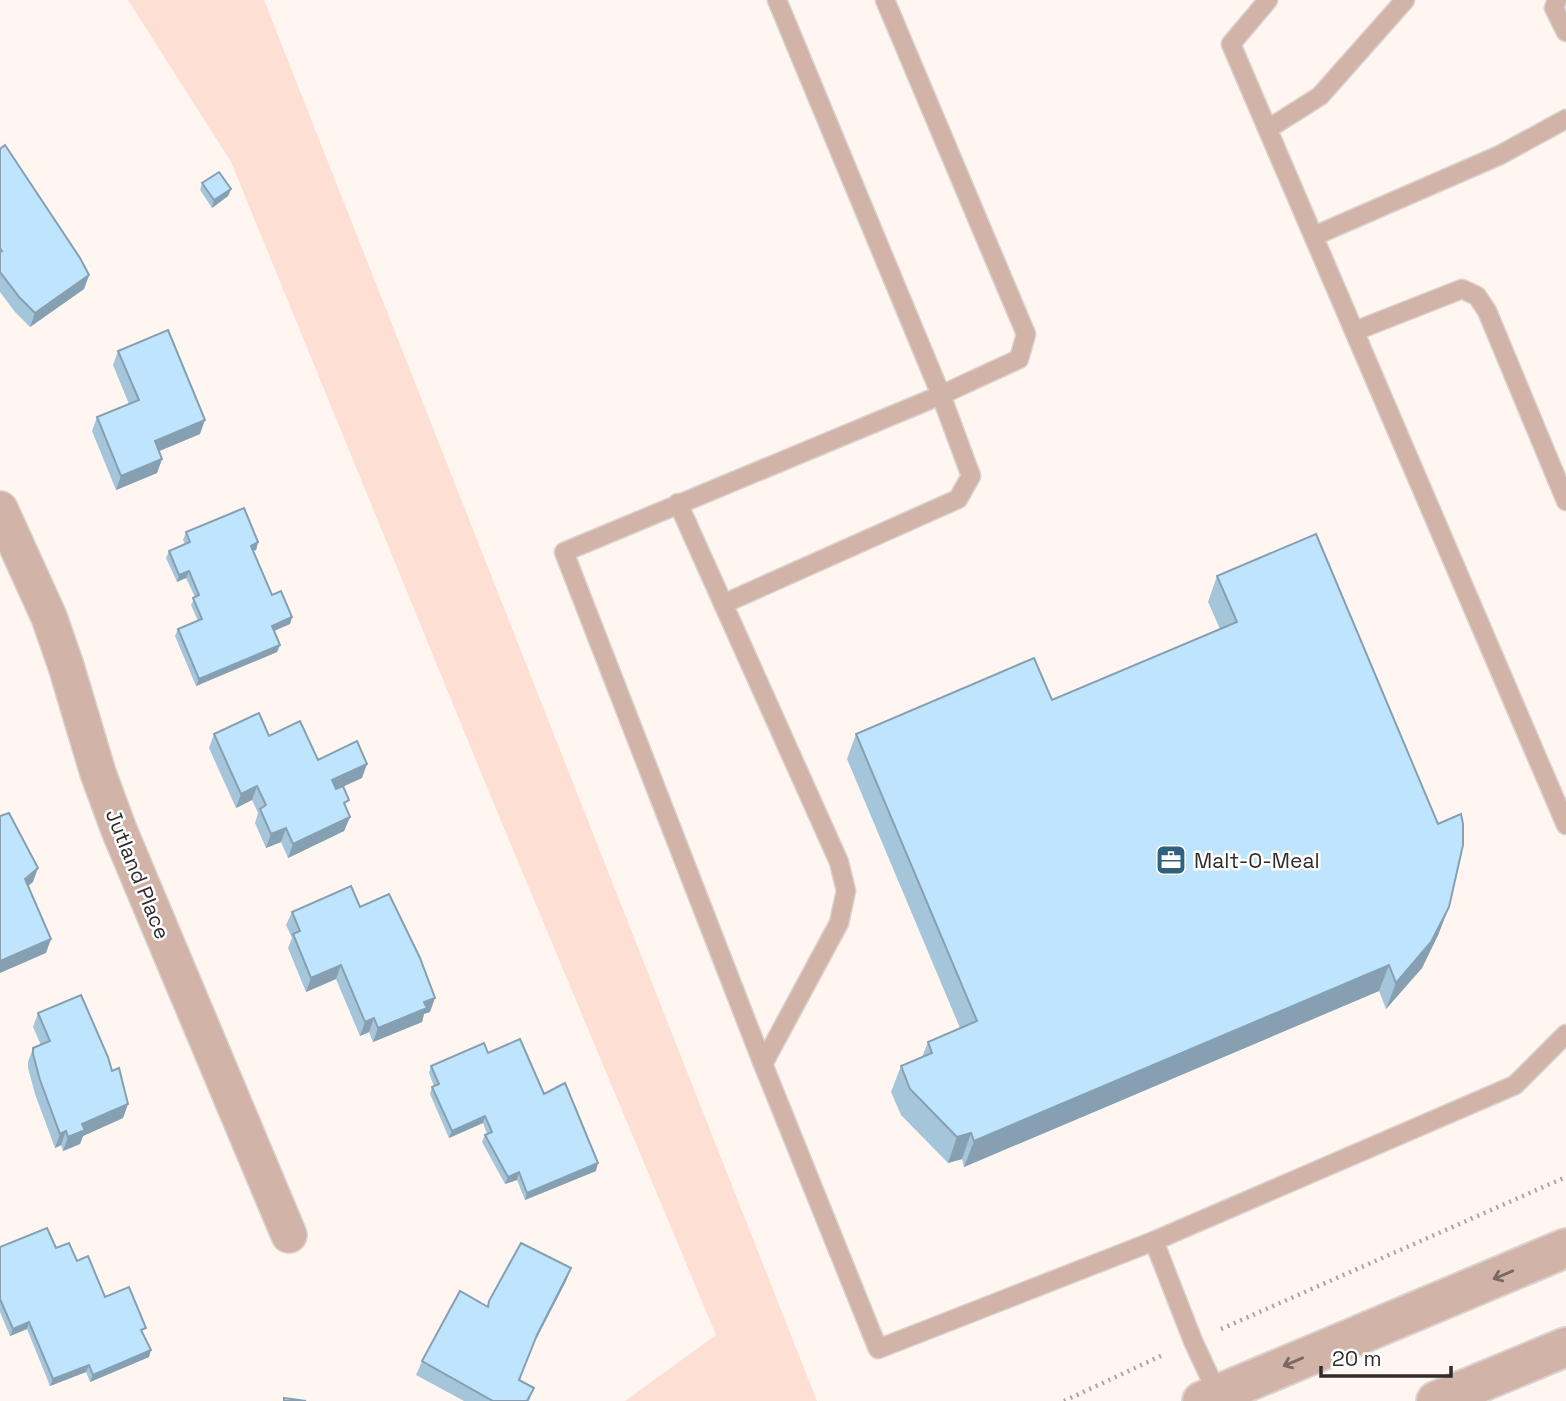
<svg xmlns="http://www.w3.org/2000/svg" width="1566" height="1401" font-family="'Space Grotesk',sans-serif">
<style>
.green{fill:#fedfd4}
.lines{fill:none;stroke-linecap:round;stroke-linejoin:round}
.service-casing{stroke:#dad2ce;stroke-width:21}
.minor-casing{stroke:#dad2ce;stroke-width:38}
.tertiary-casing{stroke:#dad2ce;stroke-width:42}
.path{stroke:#aca5a2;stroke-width:4.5;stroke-dasharray:2 5;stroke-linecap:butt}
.service{stroke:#d2b3a7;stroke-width:18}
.minor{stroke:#d2b3a7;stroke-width:35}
.tertiary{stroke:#d2b3a7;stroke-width:38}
.wall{fill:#a4c5da}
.shaded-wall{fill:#86a0b2}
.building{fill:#bfe5fe;stroke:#86a0b2;stroke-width:2}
.oneway{stroke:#786963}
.labels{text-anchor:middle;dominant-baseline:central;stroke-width:5;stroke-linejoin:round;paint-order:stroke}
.poi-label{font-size:21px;fill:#2f2c2b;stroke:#fff;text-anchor:start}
.street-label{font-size:21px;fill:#2f2c2b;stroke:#fff}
</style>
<rect width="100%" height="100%" fill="#fff6f2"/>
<!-- green -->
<polygon class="green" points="128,0 264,0 817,1401 625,1401 716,1335 491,797 231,162"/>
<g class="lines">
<!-- service casing -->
<g class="service-casing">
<g id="service">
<polyline points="777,0 941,395 564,552 763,1064 878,1349 1154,1241 1515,1085 1566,1034"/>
<polyline points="1268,0 1231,44 1566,825"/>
<polyline points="1557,0 1554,8 1566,32"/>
<polyline points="1268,129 1320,96 1405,0"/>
<polyline points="1314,236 1500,155 1566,119"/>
<polyline points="1355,331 1462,289 1477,296 1487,311 1566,501"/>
<polyline points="678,503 839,862 846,891 839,923 763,1064"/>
<polyline points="723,604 958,499 971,476 941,395 1019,359 1026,334 885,0"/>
<polyline points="1154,1241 1193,1341 1220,1399"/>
</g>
</g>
<!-- minor casing -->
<g class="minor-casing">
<polyline id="minor" points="0,509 49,617 66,666 98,773 119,830 289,1235"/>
</g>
<!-- tertiary casing -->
<g class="tertiary-casing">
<g id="tertiary">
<polyline points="1202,1401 1566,1248"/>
<polyline points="1436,1401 1566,1347"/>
</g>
</g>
<!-- path -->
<g class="path">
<polyline points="1221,1329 1566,1177"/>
<polyline points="1064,1401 1165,1354"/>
</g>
<!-- service -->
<use href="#service" class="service"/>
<!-- minor -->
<use href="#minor" class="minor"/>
<!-- tertiary -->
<use href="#tertiary" class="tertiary"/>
</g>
<!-- wall -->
<g class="wall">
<polygon points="0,149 89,275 84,289 30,327 15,312 0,292"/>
<polygon points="202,183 231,189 228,196 212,208 200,190"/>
<polygon points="118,351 200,434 159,451 162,459 157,473 116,490 92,431 97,417 129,404 113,365"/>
<polygon points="186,532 258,542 256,550 253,551 272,595 292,617 290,624 274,631 280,645 277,652 196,686 175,636 178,629 198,621 191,605 195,597 186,578 177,582 166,558 169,551 185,544 183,540"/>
<polygon points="1217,576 1439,933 1422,968 1386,1009 1379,991 964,1167 962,1159 948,1163 901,1115 891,1092 901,1066 922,1057 928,1042 960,1028 847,759 856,734 1052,700 1220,629 1208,602"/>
<polygon points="214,734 269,736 318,760 362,778 343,786 346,809 350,817 344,831 288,858 281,842 266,848 255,823 258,813 252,800 236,808 209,748"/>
<polygon points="292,912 430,1012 424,1014 422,1022 373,1042 369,1032 360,1036 336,979 306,992 288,948 292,938 286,925"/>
<polygon points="38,1013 112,1071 128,1104 123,1118 83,1136 80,1144 63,1151 61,1145 55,1148 35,1094 28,1068 28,1062 33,1048 41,1045 33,1027"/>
<polygon points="488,1053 544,1094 596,1171 525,1200 517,1180 505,1184 482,1142 485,1135 487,1134 483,1123 449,1138 430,1094 432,1087 434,1086 429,1073 431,1066"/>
<polygon points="0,1247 56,1248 77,1261 105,1297 143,1335 149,1357 90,1382 86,1372 50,1386 27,1329 10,1336 0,1312"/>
<polygon points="571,1268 566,1281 531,1349 519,1380 534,1388 529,1401 464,1401 416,1375 422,1361 487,1306 489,1301"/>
</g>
<!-- shaded-wall -->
<g class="shaded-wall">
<polygon points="231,189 228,196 212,208 214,200"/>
<polygon points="89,275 84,289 30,327 35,313"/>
<polygon points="205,420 200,434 150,455 155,441"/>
<polygon points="162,459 157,473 116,490 121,476"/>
<polygon points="258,542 256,550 248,553 251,546"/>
<polygon points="189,571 186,578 177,582 179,575"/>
<polygon points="292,617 290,624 269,633 272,626"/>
<polygon points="280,645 277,652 196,686 199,679"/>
<polygon points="367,764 362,778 327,794 332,780"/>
<polygon points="257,786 252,800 236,808 241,794"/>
<polygon points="350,817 344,831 288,858 293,844"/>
<polygon points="286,828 281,842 266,848 271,834"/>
<polygon points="38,868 33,882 20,893 25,879"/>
<polygon points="1449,907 1439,933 1422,968 1386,1009 1396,983"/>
<polygon points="51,939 46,953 0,973 0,961"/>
<polygon points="341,965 336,979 306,992 311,978"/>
<polygon points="1389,965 1379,991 964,1167 974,1141"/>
<polygon points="435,998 430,1012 424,1014 422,1022 373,1042 378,1028 424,1002"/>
<polygon points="374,1018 369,1032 360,1036 365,1022"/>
<polygon points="128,1104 123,1118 83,1136 80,1144 63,1151 68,1137 82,1124"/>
<polygon points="485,1116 483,1123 449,1138 452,1131"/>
<polygon points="66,1131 61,1145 55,1148 60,1134"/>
<polygon points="971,1133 962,1159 948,1163 957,1137"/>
<polygon points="598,1163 596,1171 525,1200 527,1193"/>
<polygon points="519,1172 517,1180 505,1184 508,1177"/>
<polygon points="571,1268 566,1281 531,1349 537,1335"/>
<polygon points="29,1322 27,1329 10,1336 13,1329"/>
<polygon points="151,1350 149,1357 90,1382 93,1375"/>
<polygon points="89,1365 86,1372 50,1386 53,1379"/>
</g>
<!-- building -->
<g class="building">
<polygon points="5,145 80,258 89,275 35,313 20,298 0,272 0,252 2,251 0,248 0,149"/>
<polygon points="219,172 231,189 214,200 202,183"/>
<polygon points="168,330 205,420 155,441 162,459 121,476 97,417 139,400 118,351"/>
<polygon points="244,508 258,542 251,546 272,595 281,591 292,617 272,626 280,645 199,679 178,629 202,619 193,598 199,595 189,571 179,575 169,551 190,542 186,532"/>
<polygon points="1316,534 1438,824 1461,814 1463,824 1463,845 1449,907 1431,942 1396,983 1389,965 974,1141 971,1133 957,1137 910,1089 901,1066 932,1053 928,1042 977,1021 856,734 1034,658 1052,700 1237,622 1217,576"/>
<polygon points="259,713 269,736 300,721 318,760 357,741 367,764 332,780 336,789 343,786 349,800 344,803 350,817 293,844 286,828 271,834 260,809 266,805 257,786 241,794 214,734"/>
<polygon points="9,813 38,868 25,879 51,939 0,961 0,816"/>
<polygon points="351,886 360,907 389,894 420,958 435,998 424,1002 427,1008 378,1028 374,1018 365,1022 341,965 311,978 293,934 300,931 292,912"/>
<polygon points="81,995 108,1057 112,1071 119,1068 128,1104 82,1124 85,1130 68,1137 66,1131 60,1134 40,1080 33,1054 33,1048 50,1041 38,1013"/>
<polygon points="520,1039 544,1094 565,1083 598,1163 527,1193 519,1172 508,1177 485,1135 492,1132 485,1116 452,1131 432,1087 439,1084 431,1066 484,1043 488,1053"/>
<polygon points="47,1228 56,1248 69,1243 77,1261 88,1256 105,1297 129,1287 146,1328 141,1330 151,1350 93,1375 89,1365 53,1379 29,1322 13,1329 0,1299 0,1247"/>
<polygon points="521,1243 571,1268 537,1335 519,1380 534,1388 527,1401 493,1401 422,1361 460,1291 488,1307 489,1301"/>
<polygon points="284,1398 306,1401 284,1401"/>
</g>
<!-- one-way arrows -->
<defs><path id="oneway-shaft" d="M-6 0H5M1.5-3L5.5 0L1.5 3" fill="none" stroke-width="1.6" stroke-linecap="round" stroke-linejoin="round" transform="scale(1.75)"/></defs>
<g class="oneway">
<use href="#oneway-shaft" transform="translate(1503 1275) rotate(157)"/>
<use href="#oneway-shaft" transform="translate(1293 1362) rotate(157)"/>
</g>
<!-- icons -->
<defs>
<g id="office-square" transform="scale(1.575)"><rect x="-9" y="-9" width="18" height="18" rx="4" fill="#2e617e" stroke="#fff"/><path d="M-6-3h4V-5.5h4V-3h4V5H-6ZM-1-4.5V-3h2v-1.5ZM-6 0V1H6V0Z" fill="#fff"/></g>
</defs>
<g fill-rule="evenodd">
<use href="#office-square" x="1171" y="860"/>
</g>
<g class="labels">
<!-- poi labels -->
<g class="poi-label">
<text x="1194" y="860">Malt-O-Meal</text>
</g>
<!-- street labels -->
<g class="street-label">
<text transform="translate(138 874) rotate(68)">Jutland Place</text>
</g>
</g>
<!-- scale -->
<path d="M1321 1366v10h130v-10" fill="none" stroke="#2f2c2b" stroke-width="3.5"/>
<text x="1332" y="1366" font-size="21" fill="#2f2c2b" stroke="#ffffff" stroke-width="5" paint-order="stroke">20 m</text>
</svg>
